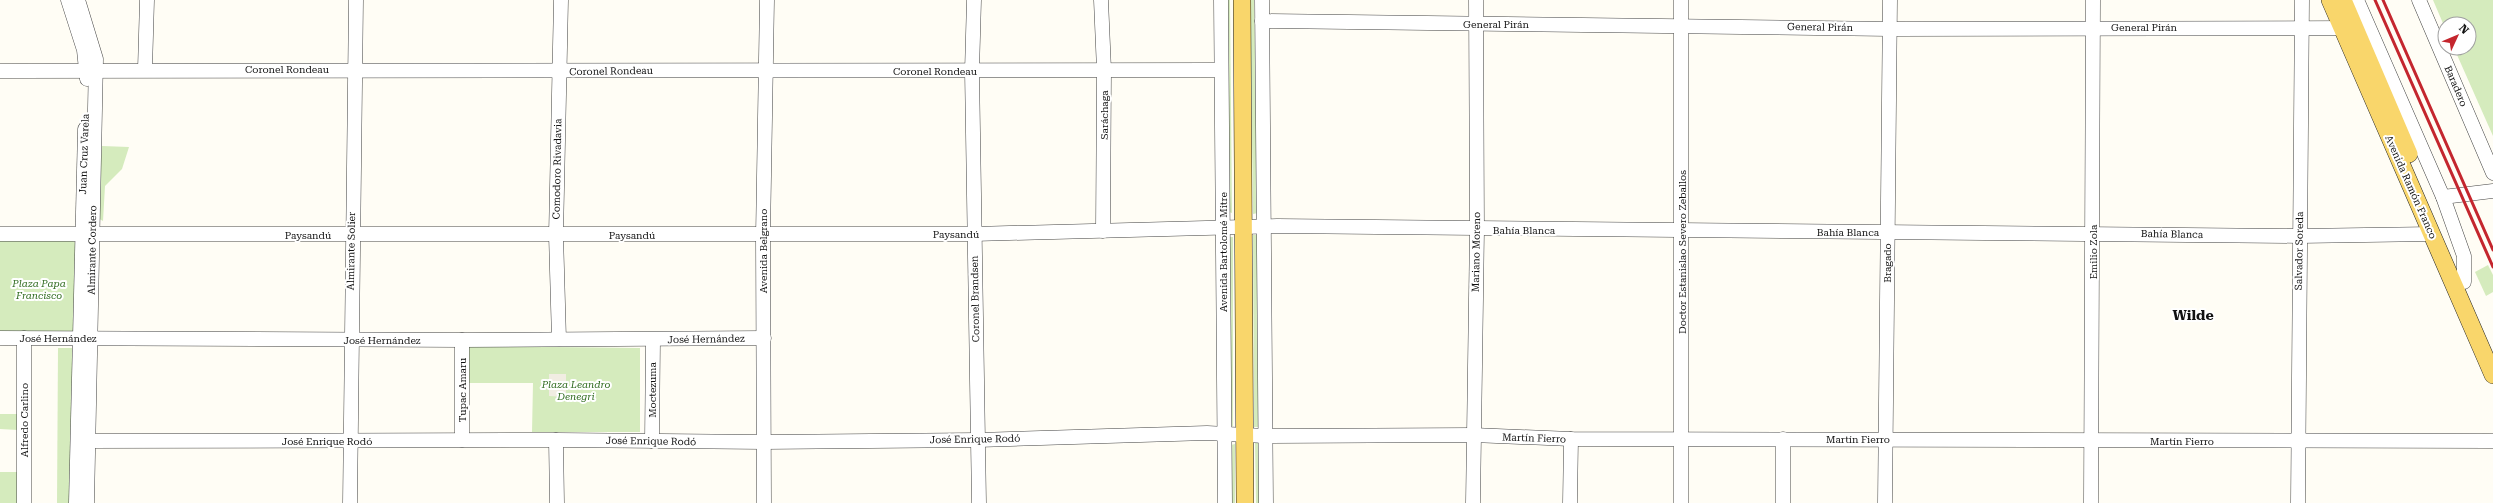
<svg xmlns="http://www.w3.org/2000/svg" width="2493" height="503" font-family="'Roboto Serif',serif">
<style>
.green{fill:#d5ebbd}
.plaza{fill:#f1ede2}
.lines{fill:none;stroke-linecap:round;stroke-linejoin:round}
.minor-casing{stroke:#444;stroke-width:15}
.major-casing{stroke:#222;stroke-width:18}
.minor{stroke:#fff;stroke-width:14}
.major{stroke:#f9d66b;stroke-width:17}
.rail{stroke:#c4262e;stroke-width:3}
.labels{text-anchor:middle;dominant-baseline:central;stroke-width:4;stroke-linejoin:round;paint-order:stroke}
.street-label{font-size:10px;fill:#111;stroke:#fff}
.park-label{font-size:10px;font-style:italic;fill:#2f6b1f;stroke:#fff}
.district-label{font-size:14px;font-weight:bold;fill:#111;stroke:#fff}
</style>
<rect width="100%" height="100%" fill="#fffdf5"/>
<!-- green -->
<g class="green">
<polygon points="1226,0 1230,0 1232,213 1229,212"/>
<polygon points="1250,0 1254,0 1258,213 1253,214"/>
<polygon points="2433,0 2493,0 2493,136 2454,48 2469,48 2469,24 2445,24 2445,28"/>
<polygon points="102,146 129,147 122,169 105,186 103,221 96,217"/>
<polygon points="1253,235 1258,235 1259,427 1254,427"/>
<polygon points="1228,237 1233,237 1233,426 1230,427"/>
<polygon points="0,239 72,240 78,245 77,334 0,333"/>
<polygon points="2488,265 2493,275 2493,292 2486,296 2475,272"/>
<polygon points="466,346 640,348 640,432 532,432 533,383 467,383"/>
<polygon points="58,348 72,348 73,503 57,503"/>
<polygon points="0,414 18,414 18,430 0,429"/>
<polygon points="1255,443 1259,443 1260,503 1256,503"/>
<polygon points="1235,444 1235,503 1231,503 1231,445"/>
<rect x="0" y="472" width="24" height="31"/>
</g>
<!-- plaza -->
<polygon class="plaza" points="549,374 566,374 566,397 549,396"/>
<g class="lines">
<!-- minor casing -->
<g class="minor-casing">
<g id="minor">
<polyline points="68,0 84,50 87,79"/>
<polyline points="78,0 96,59 87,503"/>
<polyline points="974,0 972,71 979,503"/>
<polyline points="1101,0 1104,70 1103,231"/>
<polyline points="1221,0 1225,503"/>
<polyline points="1262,0 1266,503"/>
<polyline points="2357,0 2443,197 2464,256 2464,282"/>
<polyline points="2419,0 2493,173"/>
<polyline points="1262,21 1890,29 2355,28 2374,40"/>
<polyline points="145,69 147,0"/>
<polyline points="0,71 1221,70"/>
<polyline points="2443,197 2493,191"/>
<polyline points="0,234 974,234 1277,226 2299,236 2432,234"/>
<polyline points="0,338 462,340 764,338"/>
<polyline points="559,339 556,235 561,0"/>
<polyline points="462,340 462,440"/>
<polyline points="556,440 557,503"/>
<polyline points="78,441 559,440 764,442 978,440 1207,433 1265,436 1473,435 1571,439 2493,441"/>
<polyline points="652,441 653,340"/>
<polyline points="24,503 24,338"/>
<polyline points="76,503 85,129"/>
<polyline points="350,503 356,0"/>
<polyline points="764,503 763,235 767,0"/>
<polyline points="1473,503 1477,230 1476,0"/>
<polyline points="1570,503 1571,439"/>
<polyline points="1681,503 1681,0"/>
<polyline points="1783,503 1783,439"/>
<polyline points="1885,503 1890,0"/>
<polyline points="2091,503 2093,0"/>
<polyline points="2298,503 2302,0"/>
</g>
</g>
<!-- major casing -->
<g class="major-casing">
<g id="major">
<polyline points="1242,0 1245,503"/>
<polyline points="2330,0 2493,375"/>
<polyline points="2343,0 2409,154"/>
</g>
</g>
<!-- minor -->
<use href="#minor" class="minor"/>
<!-- major -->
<use href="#major" class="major"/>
<!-- rail -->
<g class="rail">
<polyline points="2375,0 2493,267"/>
<polyline points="2383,0 2493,250"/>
</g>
</g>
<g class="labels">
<!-- street labels -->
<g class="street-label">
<text x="1496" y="24">General Pirán</text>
<text transform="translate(1820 27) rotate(1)">General Pirán</text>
<text x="2144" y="27">General Pirán</text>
<text x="287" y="69">Coronel Rondeau</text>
<text transform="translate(611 71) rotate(-1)">Coronel Rondeau</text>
<text x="935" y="71">Coronel Rondeau</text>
<text transform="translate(2456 86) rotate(67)">Baradero</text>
<text transform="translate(1104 115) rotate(-90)">Saráchaga</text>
<text transform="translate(84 154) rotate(-88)">Juan Cruz Varela</text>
<text transform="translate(557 169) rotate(-89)">Comodoro Rivadavia</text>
<text transform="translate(2411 187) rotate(66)">Avenida Ramón Franco</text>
<text x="1524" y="230">Bahía Blanca</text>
<text x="1848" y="232">Bahía Blanca</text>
<text x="956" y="234">Paysandú</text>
<text transform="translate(2172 234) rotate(1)">Bahía Blanca</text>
<text x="308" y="235">Paysandú</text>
<text x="632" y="235">Paysandú</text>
<text transform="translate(92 250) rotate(-89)">Almirante Cordero</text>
<text transform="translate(351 251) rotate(-89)">Almirante Solier</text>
<text transform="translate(763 251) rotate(-90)">Avenida Belgrano</text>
<text transform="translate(2299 251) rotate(-89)">Salvador Soreda</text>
<text transform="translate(1223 252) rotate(-90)">Avenida Bartolomé Mitre</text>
<text transform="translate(1476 252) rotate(-89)">Mariano Moreno</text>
<text transform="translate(1682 252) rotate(-90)">Doctor Estanislao Severo Zeballos</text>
<text transform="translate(2093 252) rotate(-90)">Emilio Zola</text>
<text transform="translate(1887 263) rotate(-90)">Bragado</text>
<text transform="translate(975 299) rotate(-91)">Coronel Brandsen</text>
<text x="58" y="338">José Hernández</text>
<text transform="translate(706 339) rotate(-1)">José Hernández</text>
<text x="382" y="340">José Hernández</text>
<text transform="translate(462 390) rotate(-90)">Tupac Amaru</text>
<text transform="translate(652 390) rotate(-90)">Moctezuma</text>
<text transform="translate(24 420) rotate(-90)">Alfredo Carlino</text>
<text transform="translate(1534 438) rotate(2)">Martín Fierro</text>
<text transform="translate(975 439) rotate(-1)">José Enrique Rodó</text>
<text x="1858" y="439">Martín Fierro</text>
<text x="327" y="441">José Enrique Rodó</text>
<text transform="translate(651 441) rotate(1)">José Enrique Rodó</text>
<text x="2182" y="441">Martín Fierro</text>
</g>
<!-- park labels -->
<g class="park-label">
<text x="39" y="283">Plaza Papa<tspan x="39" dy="12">Francisco</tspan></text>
<text x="576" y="384">Plaza Leandro<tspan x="576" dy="12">Denegri</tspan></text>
</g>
<!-- district labels -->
<g class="district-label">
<text x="2193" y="315">Wilde</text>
</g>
</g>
<!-- north arrow -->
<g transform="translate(2457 36) rotate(46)"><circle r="19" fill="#ffffff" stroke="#a0a0a0"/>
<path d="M0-3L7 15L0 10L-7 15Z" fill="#c4262e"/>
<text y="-6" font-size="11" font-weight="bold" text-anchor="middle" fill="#111111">N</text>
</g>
</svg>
